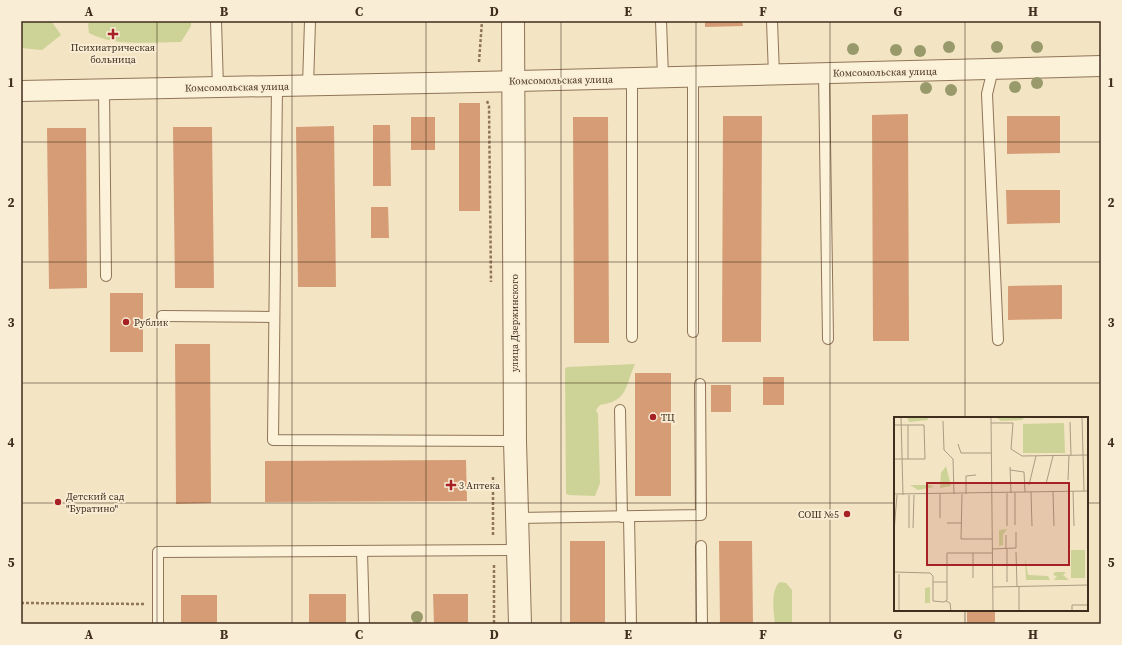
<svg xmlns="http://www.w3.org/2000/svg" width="1122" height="645" font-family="'Source Serif 4',serif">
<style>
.green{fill:#cdd396}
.building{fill:#d59c76}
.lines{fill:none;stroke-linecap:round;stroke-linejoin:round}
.service-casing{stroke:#907558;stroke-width:12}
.minor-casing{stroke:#907558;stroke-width:22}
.tertiary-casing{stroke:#907558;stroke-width:24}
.path{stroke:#907558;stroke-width:2.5;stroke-dasharray:3 2;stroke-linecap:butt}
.service{stroke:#fcf1d9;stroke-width:10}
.minor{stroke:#fcf1d9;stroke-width:20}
.tertiary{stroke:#fcf1d9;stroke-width:22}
.tree{fill:#999a6b}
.grid{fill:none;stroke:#3f2d1d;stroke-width:1;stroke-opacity:0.55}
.poi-dot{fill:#a62124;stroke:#f9eed5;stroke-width:1.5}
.labels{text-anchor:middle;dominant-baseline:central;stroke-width:3.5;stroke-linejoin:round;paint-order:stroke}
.poi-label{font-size:10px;fill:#3f2d1d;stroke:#f9eed5;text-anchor:start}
.street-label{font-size:10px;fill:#3f2d1d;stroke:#f9eed5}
.inset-road{fill:none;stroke:#ab9b81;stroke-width:1}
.view{fill:#a62124;fill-opacity:0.15;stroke:#a62124;stroke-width:2}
.inset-edge{fill:none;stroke:#3f2d1d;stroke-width:2}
.neatline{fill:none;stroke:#3f2d1d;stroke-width:1.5}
.grid-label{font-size:13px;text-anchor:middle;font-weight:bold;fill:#3f2d1d}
</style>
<rect width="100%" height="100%" fill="#f3e4c4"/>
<!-- green -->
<g class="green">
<polygon points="21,21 52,22 61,35 42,50 21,48"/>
<path d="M91 21H191V26L181 42C151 42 115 47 89 33L88 24Z"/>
<path d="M635 364C625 385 629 401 600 405L596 410 598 414 600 483 595 496 568 495 566 493 565 369 567 367Z"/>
<path d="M780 582 786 583 792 590V624H775C774 612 770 590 780 582Z"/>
</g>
<!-- building -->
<g class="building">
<polygon points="705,21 742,21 743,26 705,27"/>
<rect x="459" y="103" width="21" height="108"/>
<polygon points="908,114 909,341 873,341 872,115"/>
<polygon points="723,116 762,116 761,342 722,342"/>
<polygon points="1007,116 1060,116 1060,153 1007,154"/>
<rect x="411" y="117" width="24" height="33"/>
<polygon points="573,117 608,117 609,343 574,343"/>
<polygon points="373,125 390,125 391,186 373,186"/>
<polygon points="334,126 336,287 298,287 296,127"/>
<polygon points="173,127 212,127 214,288 175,288"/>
<polygon points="47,128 86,128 87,288 49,289"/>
<polygon points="1006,190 1060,190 1060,223 1007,224"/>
<polygon points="371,207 388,207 389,238 371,238"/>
<polygon points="1062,285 1062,319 1008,320 1008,286"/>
<rect x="110" y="293" width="33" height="59"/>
<polygon points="175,344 210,344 211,503 176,504"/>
<rect x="635" y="373" width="36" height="123"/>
<rect x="763" y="377" width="21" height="28"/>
<rect x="711" y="385" width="20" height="27"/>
<polygon points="466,460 467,501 265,502 265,461"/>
<rect x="570" y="541" width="35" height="83"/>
<polygon points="719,541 752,541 753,624 720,624"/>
<polygon points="893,566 895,566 895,604 894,604"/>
<rect x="309" y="594" width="37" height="30"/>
<polygon points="433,594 468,594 468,624 434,624"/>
<rect x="181" y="595" width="36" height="29"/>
<rect x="967" y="610" width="28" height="14"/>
</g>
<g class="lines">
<!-- service casing -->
<g class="service-casing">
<g id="service">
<polyline points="216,21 218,88"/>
<polyline points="661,21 663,77"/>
<polyline points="772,21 774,75"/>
<polyline points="993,69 987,94 998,340"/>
<polyline points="824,74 828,339"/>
<polyline points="693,77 693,332"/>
<polyline points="277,86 273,440 515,441"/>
<polyline points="308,86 310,21"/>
<polyline points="104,90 106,276"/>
<polyline points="162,316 274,317"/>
<polyline points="632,337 632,78"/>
<polyline points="620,410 622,517"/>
<polyline points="629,517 631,624"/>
<polyline points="517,518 701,515 700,384"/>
<polyline points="701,546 702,624"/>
<polyline points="362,551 364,624"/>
<polyline points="158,624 158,552 518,550"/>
</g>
</g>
<!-- minor casing -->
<g class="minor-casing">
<polyline id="minor" points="21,91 478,82 1101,66"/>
</g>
<!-- tertiary casing -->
<g class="tertiary-casing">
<polyline id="tertiary" points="513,21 515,441 520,624"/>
</g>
<!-- path -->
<g class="path">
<polyline points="479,62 482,21"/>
<polyline points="487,101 489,106 491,282"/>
<polyline points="493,477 493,536"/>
<polyline points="494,565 494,624"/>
<polyline points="21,603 144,604"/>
</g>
<!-- service -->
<use href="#service" class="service"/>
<!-- minor -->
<use href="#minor" class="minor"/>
<!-- tertiary -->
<use href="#tertiary" class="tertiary"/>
</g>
<!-- trees -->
<g class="tree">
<circle cx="949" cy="47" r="6"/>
<circle cx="997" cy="47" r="6"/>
<circle cx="1037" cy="47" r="6"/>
<circle cx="853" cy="49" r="6"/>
<circle cx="896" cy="50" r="6"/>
<circle cx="920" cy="51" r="6"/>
<circle cx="1037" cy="83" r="6"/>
<circle cx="1015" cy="87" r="6"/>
<circle cx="926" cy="88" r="6"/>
<circle cx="951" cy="90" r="6"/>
<circle cx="417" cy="617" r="6"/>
</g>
<!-- grid -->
<path class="grid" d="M157 21V624M292 21V624M426 21V624M561 21V624M696 21V624M830 21V624M965 21V418M21 142H1101M21 262H1101M21 383H1101M21 503H895M1087 503H1101M965 610V624"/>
<!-- markers -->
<g class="poi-dot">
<path d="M111 28h4v4h4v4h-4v4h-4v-4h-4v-4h4z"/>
<circle cx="126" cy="322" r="4"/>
<circle cx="653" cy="417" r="4"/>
<path d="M449 479h4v4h4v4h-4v4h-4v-4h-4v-4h4z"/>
<circle cx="58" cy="502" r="4"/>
<circle cx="847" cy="514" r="4"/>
</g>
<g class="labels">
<!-- poi labels -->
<g class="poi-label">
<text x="113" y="47" text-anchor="middle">Психиатрическая<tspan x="113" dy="12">больница</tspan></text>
<text x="134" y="322">Рублик</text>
<text x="661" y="417">ТЦ</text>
<text x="459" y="485">3 Аптека</text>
<text x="66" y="496">Детский сад<tspan x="66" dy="12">"Буратино"</tspan></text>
<text x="839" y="514" text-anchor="end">СОШ №5</text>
</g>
<!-- street labels -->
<g class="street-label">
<text transform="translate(885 72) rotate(-1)">Комсомольская улица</text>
<text transform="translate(561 80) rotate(-1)">Комсомольская улица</text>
<text transform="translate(237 87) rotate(-1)">Комсомольская улица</text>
<text transform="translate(514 323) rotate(-90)">улица Дзержинского</text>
</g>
</g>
<!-- overview -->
<g transform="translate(894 417)">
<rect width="194" height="194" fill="#f3e4c4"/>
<path d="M13 0H33L34 3 15 5ZM102 0H131L128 3 107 4ZM170 6 171 36H129V7ZM52 49 57 69 46 71 47 56ZM16 68H36L40 70 24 73ZM113 112 109 118V128L105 129V113ZM177 133H191V161H177ZM131 140 134 158 154 159 156 163H132ZM161 155H172L169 158 175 163H160L163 159 159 158ZM36 170V186H31V171Z" fill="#cdd396"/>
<path class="inset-road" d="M7 0 9 78M97 0 99 194M188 0 190 74M49 4 50 33 59 42 60 77M176 5 177 38M97 6H119L117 32 128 39 194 38M0 8H30L31 42H0M14 8V42M64 27 67 36H97M116 50 117 76M116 53 130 55 131 75M174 63 175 38M152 67 159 39M135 68 142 39M179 74 180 109M137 75 138 109M159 75 160 109M121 76V108M0 77 194 74M46 77V101M68 77 67 122H98M72 77V59L82 58M15 78V111M53 106H68M113 109V76M19 111 20 78M0 115 3 78M112 118V132M98 132 122 131V115M113 132V165M122 135 123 169M79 136V161M0 155 36 156 39 159V184L50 185 53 183V136H99M5 157V194M39 165H53M125 169V194M99 170 194 168M52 184 56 186 57 194M178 194V188H194"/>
<path class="view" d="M33 66H175V148H33Z"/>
<rect width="194" height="194" class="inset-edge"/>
</g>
<!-- border -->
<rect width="1122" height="645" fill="none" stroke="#f9eed5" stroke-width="44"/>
<rect x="22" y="22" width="1078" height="601" class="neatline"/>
<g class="grid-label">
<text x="89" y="16">A</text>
<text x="224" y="16">B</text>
<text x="359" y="16">C</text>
<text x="494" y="16">D</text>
<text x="628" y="16">E</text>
<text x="763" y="16">F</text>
<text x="898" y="16">G</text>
<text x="1033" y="16">H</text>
<text x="11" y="87">1</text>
<text x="1111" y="87">1</text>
<text x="11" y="207">2</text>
<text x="1111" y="207">2</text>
<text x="11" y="327">3</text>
<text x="1111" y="327">3</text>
<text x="11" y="447">4</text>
<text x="1111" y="447">4</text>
<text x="11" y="567">5</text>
<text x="1111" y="567">5</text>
<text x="89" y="639">A</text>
<text x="224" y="639">B</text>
<text x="359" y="639">C</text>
<text x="494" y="639">D</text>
<text x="628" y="639">E</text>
<text x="763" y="639">F</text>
<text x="898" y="639">G</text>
<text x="1033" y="639">H</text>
</g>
</svg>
